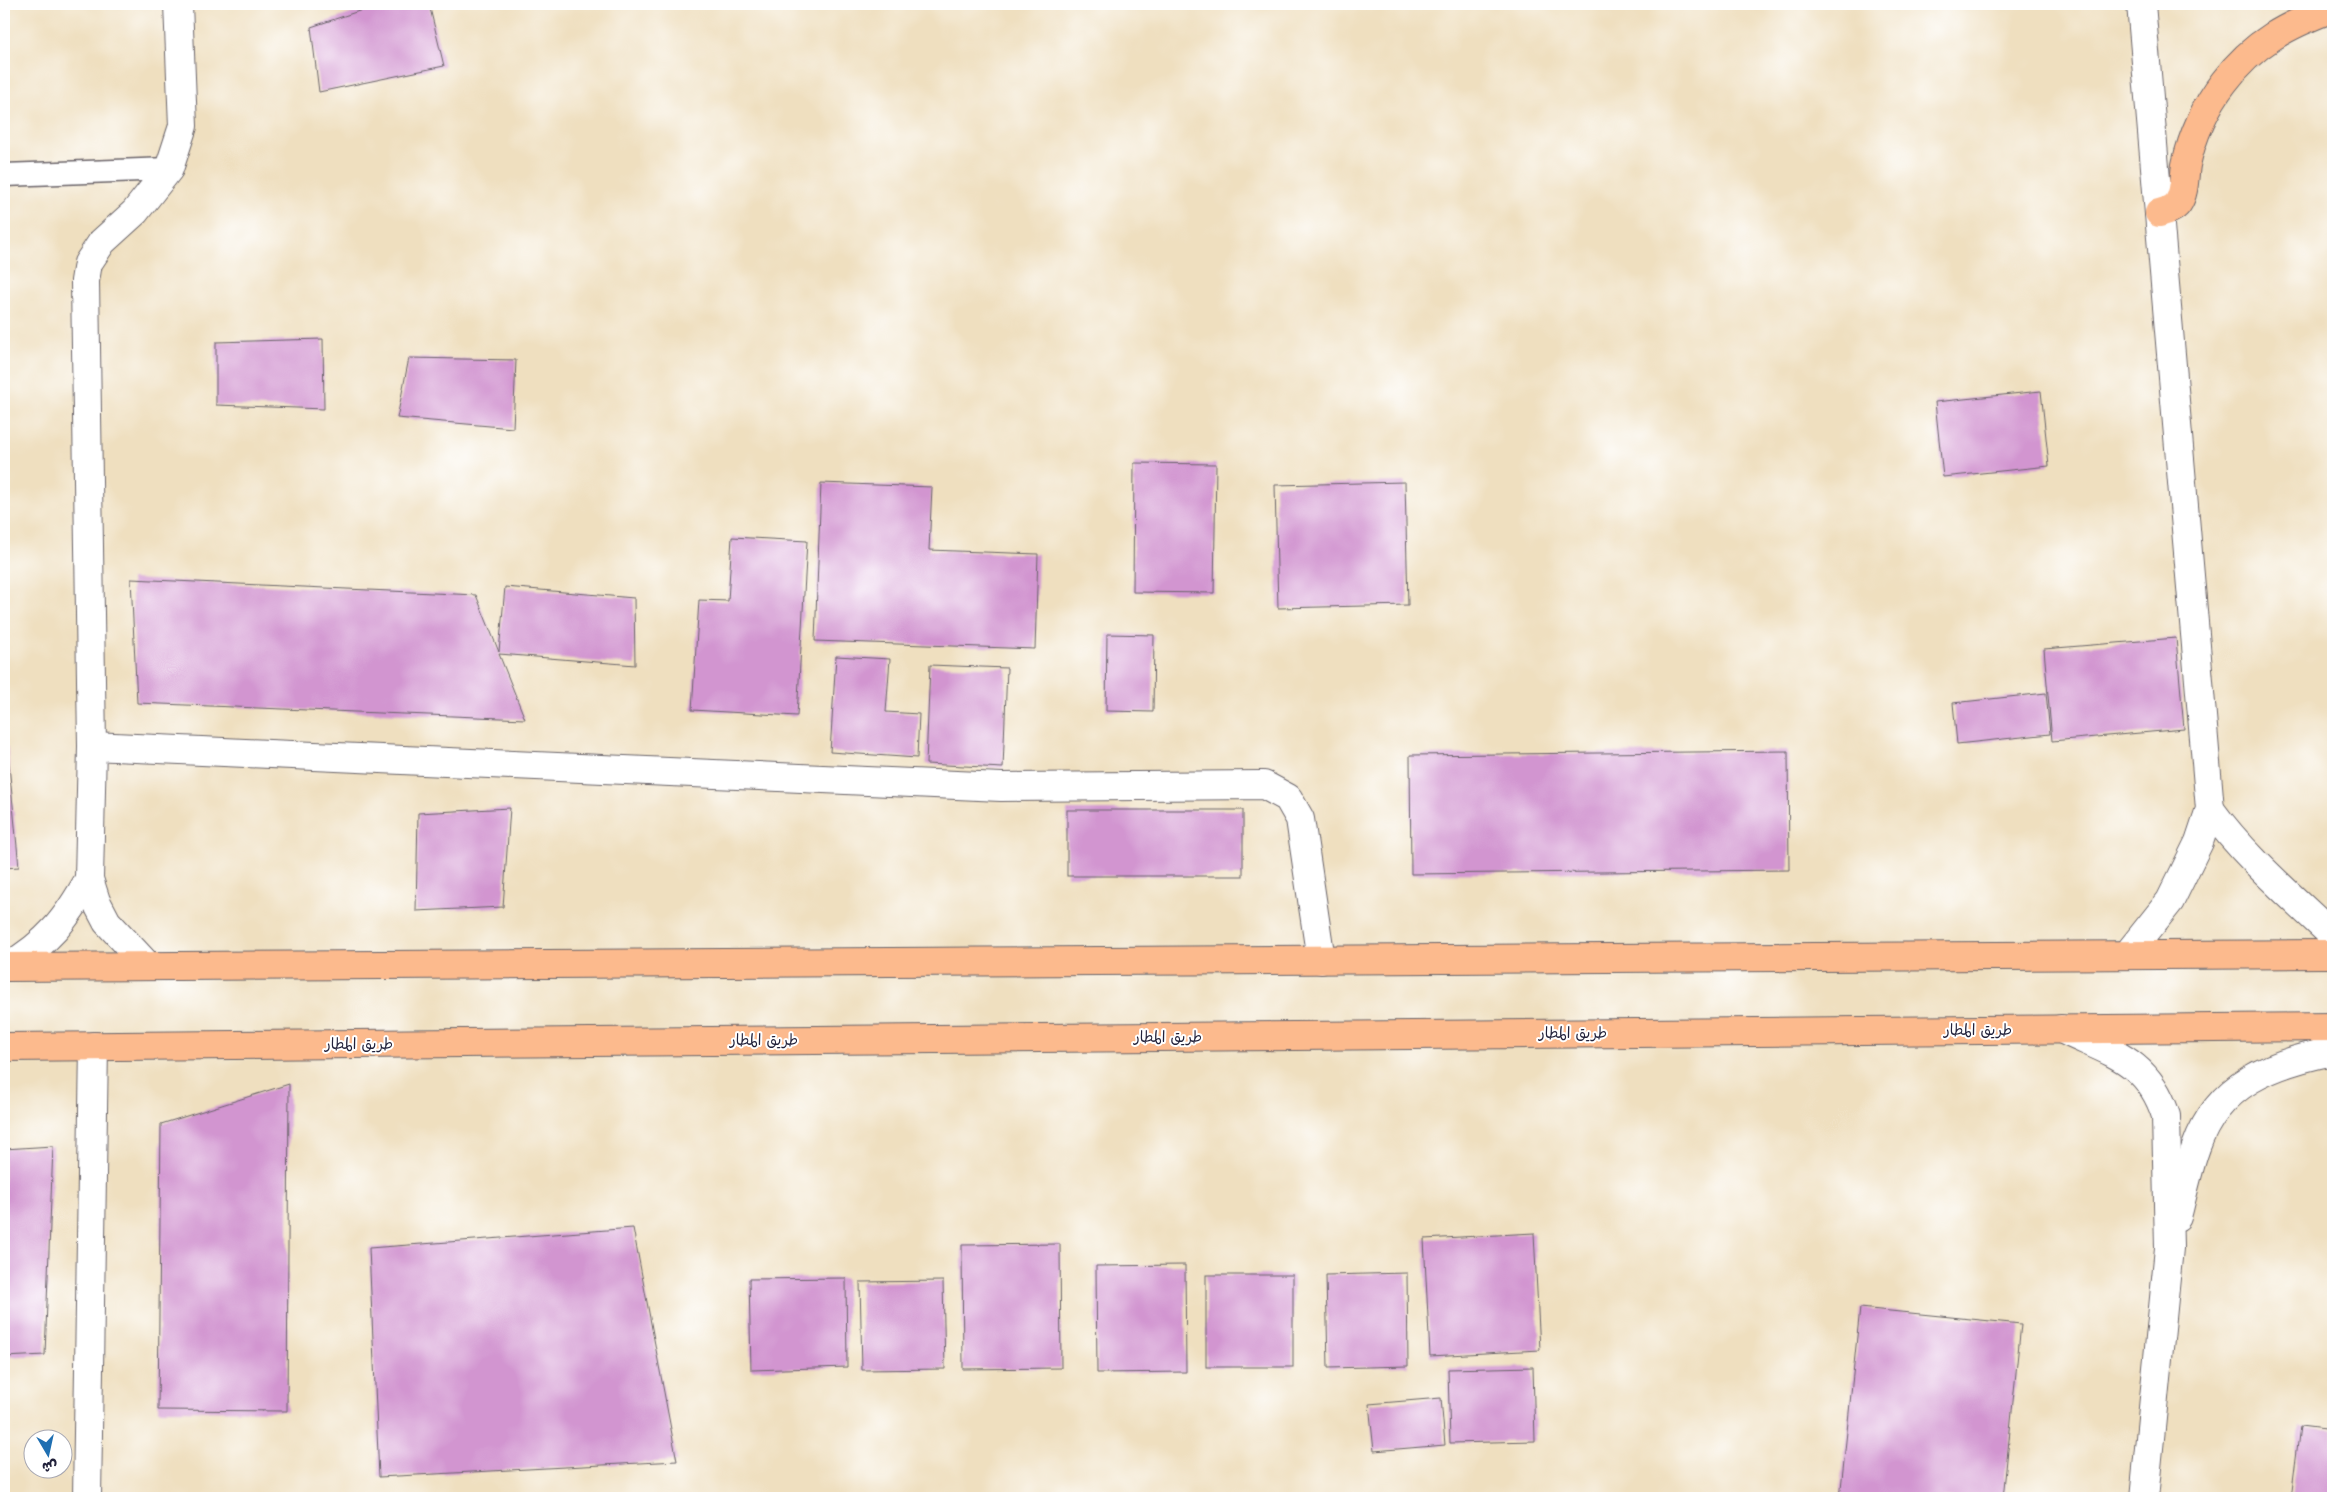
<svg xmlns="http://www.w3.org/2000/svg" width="2337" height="1502" font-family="'Shantell Sans','Playpen Sans Arabic',sans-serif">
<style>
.building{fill:#d295d0}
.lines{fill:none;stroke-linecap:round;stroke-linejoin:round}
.service-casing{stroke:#6a6469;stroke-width:25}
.minor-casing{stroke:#6a6469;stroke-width:30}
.tertiary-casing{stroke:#6a6469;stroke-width:30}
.primary-casing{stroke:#6a6469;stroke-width:30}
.trunk-casing{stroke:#6a6469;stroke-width:30}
.service{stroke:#fff;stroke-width:22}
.minor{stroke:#fff;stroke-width:28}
.tertiary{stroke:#fff;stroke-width:28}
.primary{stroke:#fcba8d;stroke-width:28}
.trunk{stroke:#fcba8d;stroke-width:28}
.labels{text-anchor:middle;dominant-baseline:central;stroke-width:4;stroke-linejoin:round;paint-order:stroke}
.street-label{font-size:15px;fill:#22223b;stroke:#fff}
</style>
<rect width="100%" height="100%" fill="#fff"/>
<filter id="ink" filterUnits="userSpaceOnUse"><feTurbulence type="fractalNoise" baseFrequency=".02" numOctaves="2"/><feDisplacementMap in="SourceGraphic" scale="10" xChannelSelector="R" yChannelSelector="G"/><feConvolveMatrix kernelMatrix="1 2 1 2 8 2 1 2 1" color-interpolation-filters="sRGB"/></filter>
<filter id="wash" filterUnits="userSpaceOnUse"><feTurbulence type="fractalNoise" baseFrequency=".0096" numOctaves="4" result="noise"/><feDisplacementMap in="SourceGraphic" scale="20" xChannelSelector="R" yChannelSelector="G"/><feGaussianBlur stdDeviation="1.12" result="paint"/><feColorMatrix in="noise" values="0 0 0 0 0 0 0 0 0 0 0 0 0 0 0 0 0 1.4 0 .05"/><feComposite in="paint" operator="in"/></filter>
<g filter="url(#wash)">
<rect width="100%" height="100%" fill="#efdfbf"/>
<g id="blocks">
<!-- building -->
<g class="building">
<polygon points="380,4 429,4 444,66 319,92 311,27"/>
<polygon points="323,339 324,409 216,405 216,342"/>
<polygon points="409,358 516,360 513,428 397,418"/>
<polygon points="2041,391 2049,466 1943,477 1935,402"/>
<polygon points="1134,463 1216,464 1214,593 1133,592"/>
<polygon points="1405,482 1408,605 1278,608 1275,485"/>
<polygon points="821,483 932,487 929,550 1038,554 1035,649 815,641"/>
<polygon points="732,537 807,541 797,716 692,710 699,600 728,601"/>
<polygon points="131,579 476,595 499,652 505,587 634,598 635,665 499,654 525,719 137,703"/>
<polygon points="4,628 5,628 6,671 4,671"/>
<polygon points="1107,634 1154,635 1153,712 1106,711"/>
<polygon points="2176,638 2184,729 2052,741 2044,649"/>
<polygon points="836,656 890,659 886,712 919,714 917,758 830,752"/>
<polygon points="930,665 1007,668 1003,768 926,764"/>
<polygon points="2046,693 2050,734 1957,744 1953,703"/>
<polygon points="4,714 19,867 4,868"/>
<polygon points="1788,751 1789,870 1411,874 1410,755"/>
<polygon points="510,808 503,907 416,911 418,813"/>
<rect x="1067" y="810" width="176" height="66"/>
<polygon points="289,1084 287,1411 158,1410 161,1124"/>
<polygon points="53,1146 45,1355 4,1357 4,1149"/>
<polygon points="633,1228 677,1461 379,1477 369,1248"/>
<polygon points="1534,1233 1540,1350 1430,1356 1424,1239"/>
<polygon points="1060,1244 1061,1368 963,1369 962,1245"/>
<polygon points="1185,1265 1186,1372 1097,1373 1096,1266"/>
<polygon points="1407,1273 1408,1366 1328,1368 1326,1275"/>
<rect x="1206" y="1275" width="87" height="92"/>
<polygon points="846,1278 847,1367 751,1370 749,1279"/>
<polygon points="943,1281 945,1369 862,1370 860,1282"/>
<polygon points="1860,1308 2021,1324 2003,1498 1840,1498"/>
<polygon points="1533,1367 1535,1441 1450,1443 1448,1369"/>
<polygon points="1441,1398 1445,1445 1374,1451 1369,1404"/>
<polygon points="2300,1426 2333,1430 2333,1498 2291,1498"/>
</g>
</g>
</g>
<g filter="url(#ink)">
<use href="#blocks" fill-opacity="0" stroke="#6a6469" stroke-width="1"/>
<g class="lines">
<!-- service casing -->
<g class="service-casing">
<polyline id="service" points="4,175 169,169"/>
</g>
<!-- minor casing -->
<g class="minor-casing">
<g id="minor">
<polyline points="92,746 1001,787 1264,785 1288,798 1300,819 1321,960"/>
<polyline points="148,966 107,922 96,901 89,879 92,746 85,281 88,263 102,242 135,212 169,169 183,126 178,4"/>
<path d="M7 967C48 943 66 920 89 879"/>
<polyline points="87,1498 94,1046"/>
</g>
</g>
<!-- tertiary casing -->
<g class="tertiary-casing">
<g id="tertiary">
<path d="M2210 809C2245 857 2290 895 2333 936"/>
<polyline points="2127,955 2170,901 2199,842 2210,809 2141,4"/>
<path d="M2061 1029C2110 1053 2148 1059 2166 1116L2169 1248 2144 1498"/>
<path d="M2177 1217C2183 1194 2188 1169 2196 1147 2218 1083 2273 1063 2333 1051"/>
</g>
</g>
<!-- primary casing -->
<g class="primary-casing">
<path id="primary" d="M2159 213C2166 211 2174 209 2178 203 2185 192 2184 177 2186 165 2192 136 2206 105 2224 82 2254 42 2288 25 2333 8"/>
</g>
<!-- trunk casing -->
<g class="trunk-casing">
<g id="trunk">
<polyline points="4,967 2333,954"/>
<polyline points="4,1047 2333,1027"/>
</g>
</g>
<!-- service -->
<use href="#service" class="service"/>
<!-- minor -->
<use href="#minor" class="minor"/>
<!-- tertiary -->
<use href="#tertiary" class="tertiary"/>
<!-- primary -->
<use href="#primary" class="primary"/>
<!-- trunk -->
<use href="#trunk" class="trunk"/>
</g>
</g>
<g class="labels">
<!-- street labels -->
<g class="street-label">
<text x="1978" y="1030">طريق المطار</text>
<text x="1573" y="1033">طريق المطار</text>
<text x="1168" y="1037">طريق المطار</text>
<text x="764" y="1040">طريق المطار</text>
<text x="359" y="1044">طريق المطار</text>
</g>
</g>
<!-- margin -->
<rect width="2337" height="1502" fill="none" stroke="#fff" stroke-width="20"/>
<!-- north arrow -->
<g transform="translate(48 1454) rotate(171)"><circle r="24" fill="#ffffff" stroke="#a7a7b1"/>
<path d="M0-4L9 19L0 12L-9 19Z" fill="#1f6fb2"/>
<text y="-8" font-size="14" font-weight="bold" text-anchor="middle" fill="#22223b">ش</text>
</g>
</svg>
